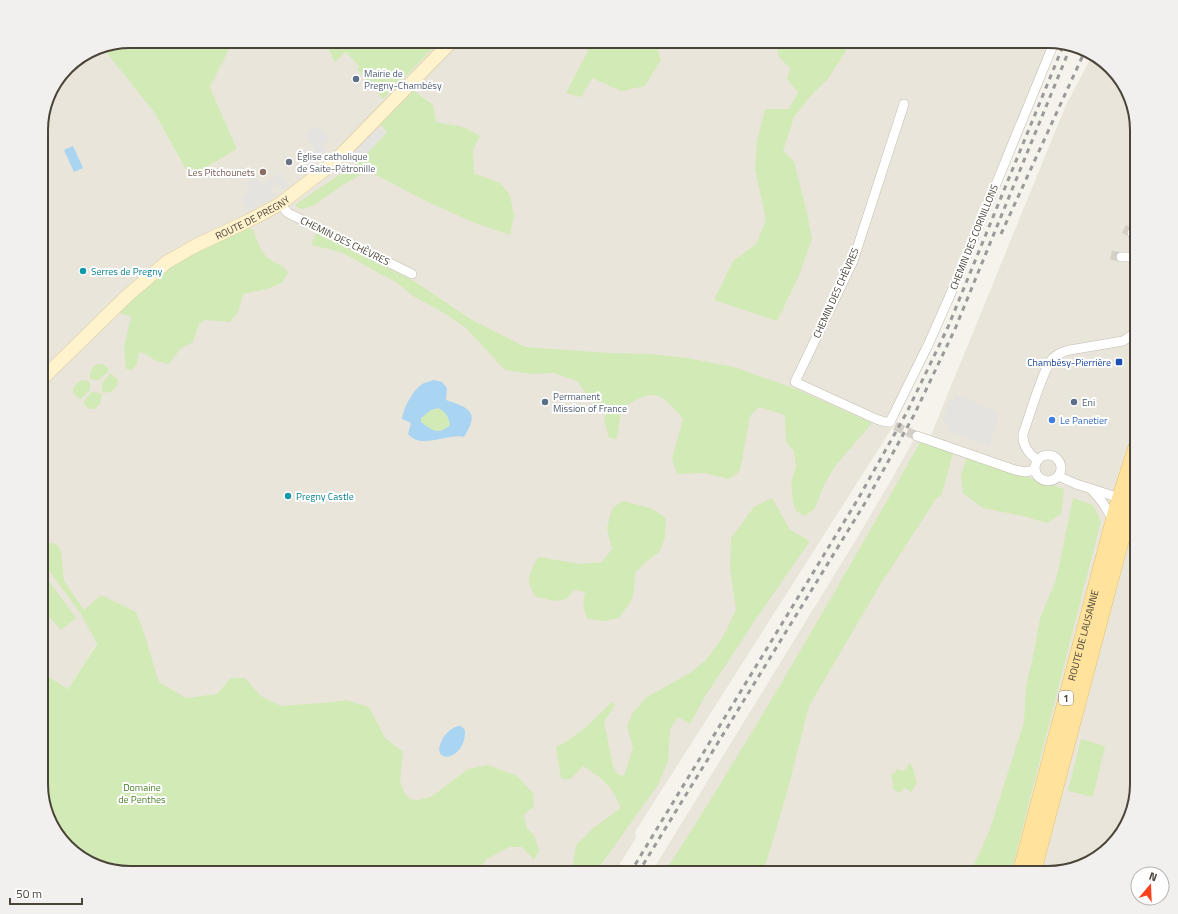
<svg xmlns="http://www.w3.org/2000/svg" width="1178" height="914" font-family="'Titillium Web',sans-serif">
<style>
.residential{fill:#eae5da}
.green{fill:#d2eab5}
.parking{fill:#e5e3e0}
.water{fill:#a9d4f2;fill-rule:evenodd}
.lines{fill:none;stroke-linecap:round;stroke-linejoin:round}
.street-tunnel{stroke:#d4d0c8;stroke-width:9;stroke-dasharray:9 4.5;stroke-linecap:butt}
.street-casing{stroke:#c2bbae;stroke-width:10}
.secondary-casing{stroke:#d6c79b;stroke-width:14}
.primary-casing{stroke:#e6c16a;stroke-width:16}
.street{stroke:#fff;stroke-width:9}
.secondary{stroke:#fff3cd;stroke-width:13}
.primary{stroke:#ffe39c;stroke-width:15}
.rail{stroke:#9a9a9a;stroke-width:3;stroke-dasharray:5 5;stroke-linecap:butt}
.service-dot{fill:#5c6f8a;stroke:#fff;stroke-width:1.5}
.worship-dot{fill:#6b7280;stroke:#fff;stroke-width:1.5}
.education-dot{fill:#8d6e63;stroke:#fff;stroke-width:1.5}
.culture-dot{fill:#0f9aa8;stroke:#fff;stroke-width:1.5}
.transit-dot{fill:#1a4fb4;stroke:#fff;stroke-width:1.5}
.shop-dot{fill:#3f7fe0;stroke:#fff;stroke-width:1.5}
.labels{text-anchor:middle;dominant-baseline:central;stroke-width:4;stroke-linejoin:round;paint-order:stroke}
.shield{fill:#fff;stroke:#817c74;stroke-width:1}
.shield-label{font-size:9px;font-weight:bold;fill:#4b4439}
.service-label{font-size:10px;fill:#4e5e75;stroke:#fff;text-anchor:start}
.worship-label{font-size:10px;fill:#5b616d;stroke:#fff;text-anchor:start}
.education-label{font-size:10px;fill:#785e54;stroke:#fff;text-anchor:end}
.street-label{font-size:10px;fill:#4b4439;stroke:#fff}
.culture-label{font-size:10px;fill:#0d838f;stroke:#fff;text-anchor:start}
.transit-label{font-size:10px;fill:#164399;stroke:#fff;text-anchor:end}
.shop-label{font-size:10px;fill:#366cbe;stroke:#fff;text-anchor:start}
.park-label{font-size:10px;fill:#4a7f2a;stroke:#fff}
.rim{fill:none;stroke:#4b4439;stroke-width:2}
</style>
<rect width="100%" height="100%" fill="#f6f3ec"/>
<!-- residential -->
<g class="residential">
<polygon points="227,41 323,41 335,61 346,52 359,67 358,69 383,98 440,41 1048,41 1057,44 943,322 926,361 892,428 635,832 636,838 614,873 397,873 184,721 97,643 68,689 41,672 41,124 50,91 71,63 96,48 105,46 154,112 190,177 237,149 210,87"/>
<polygon points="1092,56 1102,59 1128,91 1137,130 1137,784 1119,838 1087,864 1048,873 651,873 857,538 889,484 918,432 931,435 1066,105"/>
</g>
<!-- green -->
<g class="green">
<polygon points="130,41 233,41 210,87 237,149 190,177 154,112 102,47"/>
<polygon points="324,41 431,41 435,46 383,99 357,69 359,67 346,52 335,62"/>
<polygon points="582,41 655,41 661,60 645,86 621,91 592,78 581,97 566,93 588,51"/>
<polygon points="775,41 815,41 826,45 829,41 847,41 846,51 827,80 813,93 794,117 783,151 794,161 806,209 812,239 798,278 777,321 714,300 733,261 756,244 766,220 755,169 757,141 765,109 789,109 798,92 787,79 790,68 779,57"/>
<polygon points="414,91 433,105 436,122 463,127 480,136 473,150 474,173 500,183 510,195 514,216 510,235 475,223 428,202 368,171 346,183 314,205 303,209 296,207 296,204 360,161 387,132 380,124"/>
<path d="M247 228 253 229C256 238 260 251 268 258 275 264 284 264 288 273L282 283 267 289 243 294 238 313 230 322 205 320 199 324 193 342 180 349 169 364 156 361 146 354 139 352 137 364 132 370 126 369 124 348 131 316 121 314 119 311C138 294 155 277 176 264 198 249 223 239 247 228Z"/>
<path d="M316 233 414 281 472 320 525 347 609 353 651 354 687 358 734 367 796 389 872 423 836 465 824 485 815 508 805 516 796 511 793 502 791 483 796 467 794 451 786 442 785 415 759 407 750 416 740 471 729 479 705 473 677 474 672 459 683 419C677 413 672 406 665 400 652 388 632 401 621 410L617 439 609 438 604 419 607 411 604 406 595 405 577 381 554 373 533 374 505 370 465 327 439 310 413 296 396 282 380 274 347 255 333 250 311 245Z"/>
<path d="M97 364H102L108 368V372L99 380H92L90 378C90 372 91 367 97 364Z"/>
<polygon points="110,374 113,375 118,380 118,385 113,391 104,393 102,391 102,383"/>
<polygon points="84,380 87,380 90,383 90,390 81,399 78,398 73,393 73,388 78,382"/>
<polygon points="92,392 100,393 102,395 100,404 95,409 89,409 84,404 84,401"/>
<path d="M438 408C445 411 449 417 450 425 438 436 432 430 421 422V418L431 410Z"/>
<path d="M921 441 953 453 942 494 936 499 880 585 809 706 786 796 763 873H664C755 732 838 587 921 441Z"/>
<polygon points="967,457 1064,489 1061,514 1047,523 1023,516 983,508 963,493 961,475"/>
<path d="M772 498 790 530 810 541 758 616 704 698 690 724 678 717 670 729 668 761 658 785 595 873H574L573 865 576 845 596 826 621 808C611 784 604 780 583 766L571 779H561L556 747C578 737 596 717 613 701L615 705 604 722 614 770 619 775 624 776 633 748 627 726 633 712 647 697 690 673 706 660 723 637 736 610 730 569 731 538 754 507Z"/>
<polygon points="1073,498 1093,505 1101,521 1011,873 970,873 989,832 1024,722 1026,686 1034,652 1040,618 1056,580"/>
<path d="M622 501 651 508 666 518 665 537 660 551 646 562 635 573 634 592 630 602 619 618 603 621 587 619 583 606 585 592 574 590 566 599 555 601 536 597C524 579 530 574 538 557L582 564 602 562 612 549 607 528 612 509Z"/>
<path d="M53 543 58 545 61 551 64 581 84 610 101 595 136 612C146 634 151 659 159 682L186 698 217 694 231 678H245L261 696 281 706 333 702 346 700 369 707 385 738 403 752 400 781 404 792 410 799 417 800 431 797 468 769 488 765 517 776 533 793 534 806 524 815 527 829 534 835 539 851 534 860 522 847H509L487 859 474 873H130L76 855 50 824 41 790V672L68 689 97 644 81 614 41 560V544Z"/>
<polygon points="41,570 76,618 61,630 41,607"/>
<polygon points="1081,739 1105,746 1093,797 1068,791"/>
<polygon points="908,763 912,766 917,782 911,793 909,790 904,788 900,793 893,789 893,781 891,776 893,773 896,773 895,771 896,769 902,771 907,768"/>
</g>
<!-- parking -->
<g class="parking">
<polygon points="376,126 385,134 360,161 354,164 347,156"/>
<polygon points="318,127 329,139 322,145 327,151 308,167 303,160 315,149 306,134"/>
<polygon points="280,172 290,186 282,190 278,184 271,188 275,196 248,211 242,199 251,192 245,184 255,176 262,185"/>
<polygon points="953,393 994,410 998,420 989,447 949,431 946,423 942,421 950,399 956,402"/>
</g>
<!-- water -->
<g class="water">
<polygon points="73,146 83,168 74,172 64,150"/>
<path d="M434 380 442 382 447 388 446 400C470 408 480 412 464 437 448 433 421 450 408 434L411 423 402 419C404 407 413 389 424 383 427 382 431 381 434 380ZM438 408C445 411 449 417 450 425 438 436 432 430 421 422V418L431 410Z"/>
<path d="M458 726H461L465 730C466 762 429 765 442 740 445 734 451 728 458 726Z"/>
</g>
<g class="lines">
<!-- street-tunnel -->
<g class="street-tunnel">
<polyline points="1124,229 1132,233"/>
<polyline points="1111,255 1121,257"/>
<polyline points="895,426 917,436"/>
</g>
<!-- street casing -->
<g class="street-casing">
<g id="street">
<polyline points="280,204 288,213 412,274"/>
<polyline points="1132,233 1137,237"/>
<polyline points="1121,257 1130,257 1137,254"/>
<polyline points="890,422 929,343 955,284 1054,43"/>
<polyline points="890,422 885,422 876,419 795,382 853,261 904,104"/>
<polyline points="917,436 1015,470 1025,472 1035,470"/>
<circle cx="1048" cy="468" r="13"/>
<path d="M1037 460C1028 453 1022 445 1023 434 1029 418 1043 368 1053 358 1058 354 1064 351 1070 350L1123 341 1132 335 1137 329"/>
<polyline points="1058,476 1076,484 1120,498"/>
<path d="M1092 490C1100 499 1109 509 1112 522"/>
</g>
</g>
<!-- secondary casing -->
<g class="secondary-casing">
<g id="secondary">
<path id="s1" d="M41 380 128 295 167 262 195 246 248 221 280 204 333 163 452 41"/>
</g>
</g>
<!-- primary casing -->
<g class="primary-casing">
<g id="primary">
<path id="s2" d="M1020 873 1117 506 1137 444"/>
<polyline points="1033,873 1137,481"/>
</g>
</g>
<!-- street -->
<use href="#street" class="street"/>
<!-- secondary -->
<use href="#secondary" class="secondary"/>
<!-- primary -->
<use href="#primary" class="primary"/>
<!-- rail -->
<g class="rail">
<polyline points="1001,234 1084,53"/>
<polyline points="630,873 858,499 907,412 948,327 1063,46"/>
<polyline points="638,873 865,503 914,415 955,329 1070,48"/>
</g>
</g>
<!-- markers -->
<g class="service-dot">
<circle cx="356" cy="79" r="4"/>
<circle cx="545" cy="402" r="4"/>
<circle cx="1074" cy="402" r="4"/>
</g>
<circle class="worship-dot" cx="289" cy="162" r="4"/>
<circle class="education-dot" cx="263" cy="172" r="4"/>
<g class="culture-dot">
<circle cx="83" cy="271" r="4"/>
<circle cx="288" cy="496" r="4"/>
</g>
<rect class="transit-dot" x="1115" y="358" width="8" height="8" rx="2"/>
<circle class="shop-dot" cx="1052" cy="420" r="4"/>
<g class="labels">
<!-- shield labels -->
<rect class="shield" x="1059" y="691" width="14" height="14" rx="3"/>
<g class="shield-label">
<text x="1066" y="698">1</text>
</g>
<!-- service labels -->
<g class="service-label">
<text x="364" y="73">Mairie de<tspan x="364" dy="12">Pregny-Chambésy</tspan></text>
<text x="553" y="396">Permanent<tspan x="553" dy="12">Mission of France</tspan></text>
<text x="1082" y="402">Eni</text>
</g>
<!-- worship labels -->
<g class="worship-label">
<text x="297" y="156">Église catholique<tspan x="297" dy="12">de Saite-Pétronille</tspan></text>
</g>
<!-- education labels -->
<g class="education-label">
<text x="255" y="172">Les Pitchounets</text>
</g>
<!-- street labels -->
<g class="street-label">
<text stroke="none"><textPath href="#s1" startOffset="269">ROUTE DE PREGNY</textPath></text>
<text transform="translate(974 237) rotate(-68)">CHEMIN DES CORNILLONS</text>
<text transform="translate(345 241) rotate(26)">CHEMIN DES CHÈVRES</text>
<text transform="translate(836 293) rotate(-66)">CHEMIN DES CHÈVRES</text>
<text stroke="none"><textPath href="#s2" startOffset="246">ROUTE DE LAUSANNE</textPath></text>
</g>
<!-- culture labels -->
<g class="culture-label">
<text x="91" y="271">Serres de Pregny</text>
<text x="296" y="496">Pregny Castle</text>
</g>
<!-- transit labels -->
<g class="transit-label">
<text x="1111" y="362">Chambésy-Pierrière</text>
</g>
<!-- shop labels -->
<g class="shop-label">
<text x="1060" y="420">Le Panetier</text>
</g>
<!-- park labels -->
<g class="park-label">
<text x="142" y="787">Domaine<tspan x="142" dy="12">de Penthes</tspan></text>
</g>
</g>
<!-- crop -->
<path d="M0 0H1178V914H0ZM130 48H1048A82 82 0 0 1 1130 130V784A82 82 0 0 1 1048 866H130A82 82 0 0 1 48 784V130A82 82 0 0 1 130 48Z" fill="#f1f0ef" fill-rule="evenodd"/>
<path class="rim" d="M130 48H1048A82 82 0 0 1 1130 130V784A82 82 0 0 1 1048 866H130A82 82 0 0 1 48 784V130A82 82 0 0 1 130 48Z"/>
<!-- north arrow -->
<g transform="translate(1150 886) rotate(19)"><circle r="19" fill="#ffffff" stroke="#b7b4b0"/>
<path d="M0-3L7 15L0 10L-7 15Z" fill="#fc3f1d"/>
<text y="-6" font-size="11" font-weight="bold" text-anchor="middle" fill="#4b4439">N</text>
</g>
<!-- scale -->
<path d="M10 898v6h72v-6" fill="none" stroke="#4b4439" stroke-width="2"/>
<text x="16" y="898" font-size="12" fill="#4b4439" stroke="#ffffff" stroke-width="3" paint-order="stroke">50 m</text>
</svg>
